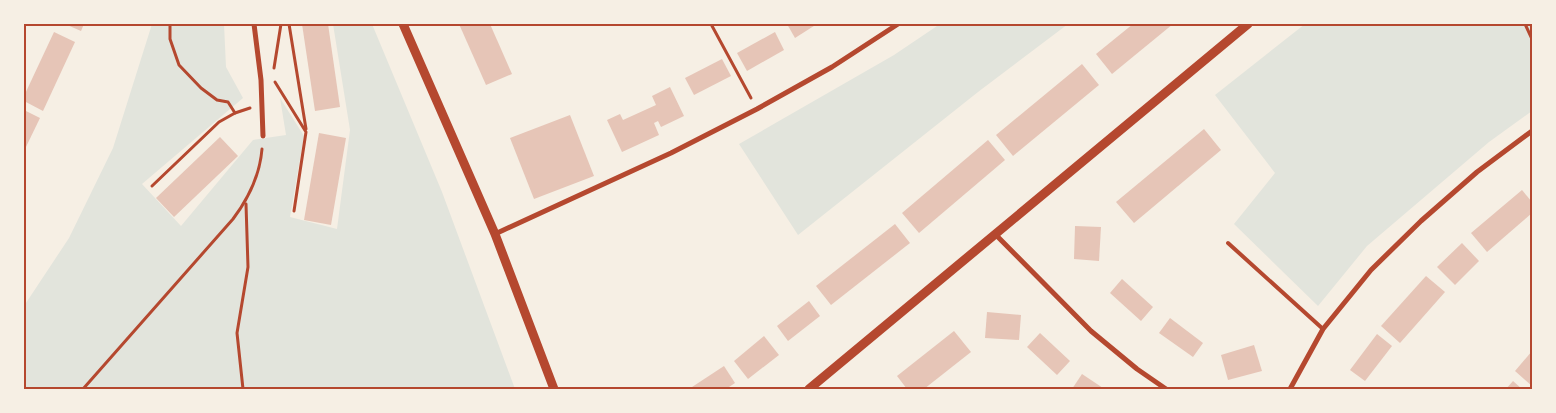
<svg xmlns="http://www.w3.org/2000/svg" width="1556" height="413" font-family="Bitter,serif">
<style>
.green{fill:#e2e4dc}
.building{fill:#e6c5b7}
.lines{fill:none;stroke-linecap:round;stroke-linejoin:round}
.path{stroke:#b5482f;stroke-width:3}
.service{stroke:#b5482f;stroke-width:4}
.minor{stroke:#b5482f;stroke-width:5}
.tertiary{stroke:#b5482f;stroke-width:9}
.neatline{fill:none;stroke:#b5482f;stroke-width:2}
</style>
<rect width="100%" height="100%" fill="#f6efe4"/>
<!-- green -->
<g class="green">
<polygon points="152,24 224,24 226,67 243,98 142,184 181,226 253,140 286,135 280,98 304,136 290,217 337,229 350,130 333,24 372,24 442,192 515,389 24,389 24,306 69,238 113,148"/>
<polygon points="940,24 1068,24 978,92 798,235 739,144 894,55"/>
<polygon points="1305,24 1532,24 1532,111 1489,142 1367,246 1318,306 1234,224 1275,173 1215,95"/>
</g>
<!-- building -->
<g class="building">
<polygon points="65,24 84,24 81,31"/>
<polygon points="302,24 328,24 340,107 315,111"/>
<polygon points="459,24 490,24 512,74 486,85"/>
<polygon points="787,24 817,24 795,38"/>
<polygon points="1133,24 1173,24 1112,74 1096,54"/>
<polygon points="54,32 75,42 43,111 24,101 24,96"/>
<polygon points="775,32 784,50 747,71 737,53"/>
<polygon points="722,59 731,76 694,95 685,78"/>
<polygon points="1082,64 1099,85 1013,156 996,135"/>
<polygon points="670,87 684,116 661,127 658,121 654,123 659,135 622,152 607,120 620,114 623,120 656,105 652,96"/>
<polygon points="24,110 40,118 24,151"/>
<polygon points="570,115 594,176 534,199 510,138"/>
<polygon points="1204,129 1221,150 1134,223 1116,202"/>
<polygon points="319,133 346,138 331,225 304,220"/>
<polygon points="220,137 238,156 174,217 156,198"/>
<polygon points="988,140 1005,160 919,233 902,213"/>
<polygon points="1522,190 1532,202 1532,213 1487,252 1471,233"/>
<polygon points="895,224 910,243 831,305 816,286"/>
<polygon points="1075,226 1101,227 1099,261 1074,259"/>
<polygon points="1462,243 1479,261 1455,285 1437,267"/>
<polygon points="1426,276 1445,292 1400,343 1381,326"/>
<polygon points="1122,279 1153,307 1141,321 1110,293"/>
<polygon points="809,301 820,316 788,341 777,326"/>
<polygon points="987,312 1021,315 1019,340 985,338"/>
<polygon points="1170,318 1203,343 1193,357 1159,333"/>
<polygon points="954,331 971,352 924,389 907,389 897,376"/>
<polygon points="1040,333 1070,361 1057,375 1027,347"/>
<polygon points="1377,334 1392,346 1365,381 1350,370"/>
<polygon points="764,336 779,355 748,379 734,361"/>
<polygon points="1254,345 1262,371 1228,380 1221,355"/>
<polygon points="1532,351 1532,386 1515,371"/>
<polygon points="724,366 735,383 726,389 689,389"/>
<polygon points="1082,374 1100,386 1104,389 1072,389"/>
<polygon points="1513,381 1522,389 1506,389"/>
</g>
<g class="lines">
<!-- path -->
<g class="path">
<polyline points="170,24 170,39 179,65 201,88 217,100 228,102 235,113"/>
<polyline points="289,24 306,129"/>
<polyline points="711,24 751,98"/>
<polyline points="1525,24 1532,39"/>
<polyline points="274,68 281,24"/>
<polyline points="275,82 306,132 294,211"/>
<polyline points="152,186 219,122 235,113 250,108"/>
<path d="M83 389 233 219C248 199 260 174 262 149"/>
<polyline points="243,389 237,333 248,267 246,204"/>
</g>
<!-- service -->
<polyline class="service" points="1228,243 1323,329"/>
<!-- minor -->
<g class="minor">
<polyline points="254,24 261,80 263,136"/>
<polyline points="495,234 671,153 757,109 832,67 898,24"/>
<polyline points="995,234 1091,331 1137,369 1166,389"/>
<polyline points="1290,389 1323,329 1371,270 1421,221 1477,172 1532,131"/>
</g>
<!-- tertiary -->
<g class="tertiary">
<polyline points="403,24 495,234 554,389"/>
<polyline points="809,389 1248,24"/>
</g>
</g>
<!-- border -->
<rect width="1556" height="413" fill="none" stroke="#f6efe4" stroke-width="50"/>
<rect x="25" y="25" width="1506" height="363" class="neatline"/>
</svg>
